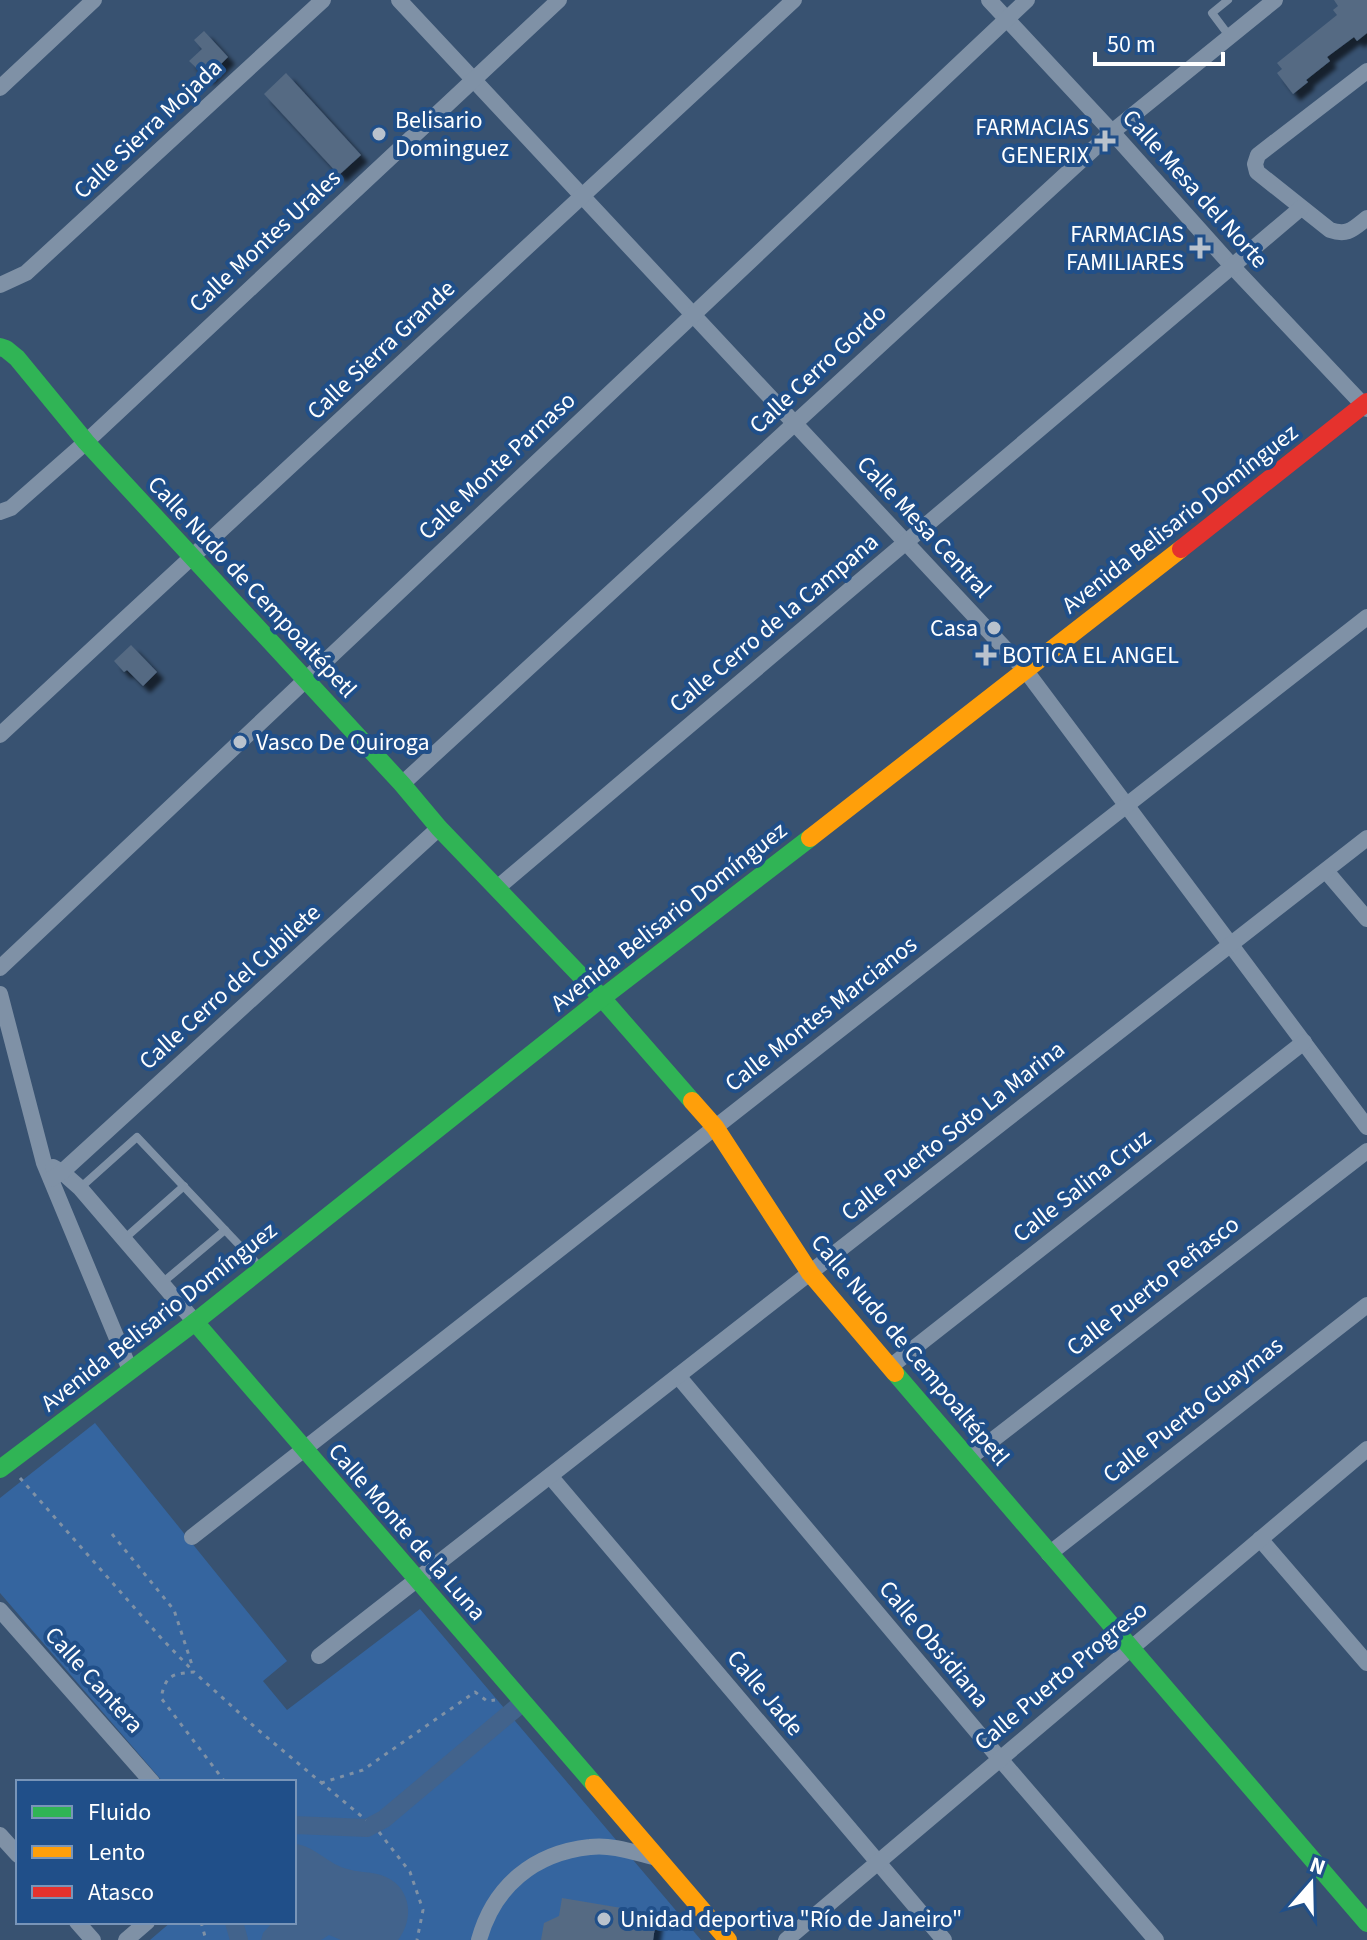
<svg xmlns="http://www.w3.org/2000/svg" width="1367" height="1940" font-family="'Source Sans 3',sans-serif">
<style>
.green{fill:#35659f}
.water{fill:#42638c}
.lines{fill:none;stroke-linecap:round;stroke-linejoin:round}
.canal{stroke:#42638c;stroke-width:18}
.building{fill:#556a83;filter:url(#shadow)}
.path{stroke:#7f91a6;stroke-width:3;stroke-dasharray:4 6;stroke-linecap:butt}
.lane{stroke:#7f91a6;stroke-width:8}
.street{stroke:#7f91a6;stroke-width:16}
.fast{stroke:#30b455;stroke-width:18}
.slow{stroke:#ff9f0a;stroke-width:18}
.jam{stroke:#e5322d;stroke-width:18}
.poi-dot{fill:#b9c2cd;stroke:#204f89;stroke-width:3}
.labels{text-anchor:middle;dominant-baseline:central;stroke-width:8;stroke-linejoin:round;paint-order:stroke}
.poi-label{font-size:24px;fill:#fff;stroke:#204f89;text-anchor:start}
.street-label{font-size:24px;fill:#fff;stroke:#204f89}
</style>
<defs>
<filter id="shadow"><feDropShadow dx="7" dy="7" stdDeviation="2" flood-color="#0009"/></filter>
</defs>
<rect width="100%" height="100%" fill="#385271"/>
<!-- green -->
<polygon class="green" points="95,1423 287,1661 263,1681 287,1710 420,1609 701,1940 150,1940 171,1922 294,1922 294,1782 163,1782 0,1593 0,1498"/>
<!-- water -->
<path class="water" d="M294 1844C313 1845 326 1862 344 1868 358 1873 373 1871 386 1877 412 1889 414 1920 398 1940H341L329 1935 321 1940H261L263 1933 273 1922H294Z"/>
<g class="lines">
<!-- canal -->
<g class="canal">
<polyline points="294,1825 367,1828 384,1819 516,1708"/>
<polyline points="234,1922 239,1940"/>
</g>
</g>
<!-- building -->
<g class="building">
<polygon points="1334,0 1367,0 1367,33 1357,41 1354,37 1327,57 1330,61 1306,80 1308,82 1293,94 1277,73 1282,69 1277,63 1337,15 1333,10 1338,6"/>
<polygon points="204,31 228,57 207,78 189,61 202,49 194,40"/>
<polygon points="286,73 361,155 339,175 264,94"/>
<polygon points="131,645 157,672 143,686 127,670 124,672 114,661"/>
<polygon points="562,1898 657,1914 653,1940 541,1940 544,1923 559,1916"/>
</g>
<g class="lines">
<!-- path -->
<g class="path">
<polyline points="20,1478 162,1639 194,1672"/>
<polyline points="112,1534 174,1610 193,1668"/>
<path d="M225 1782 161 1698C166 1675 171 1674 194 1672L257 1729 366 1820"/>
<polyline points="321,1783 363,1770 475,1692 487,1701 495,1700"/>
<polyline points="379,1832 410,1872 423,1910 417,1940"/>
<polyline points="201,1922 206,1940"/>
</g>
<!-- lane -->
<g class="lane">
<polyline points="1228,0 1212,13 1230,37"/>
<polyline points="80,1188 137,1137 225,1230 162,1283"/>
<polyline points="225,1230 261,1268"/>
<polyline points="124,1239 184,1186"/>
</g>
<!-- street -->
<g class="street">
<polyline points="399,0 1026,671 1367,1127"/>
<polyline points="989,0 1112,132 1232,266 1367,409"/>
<path d="M1367 71 1258 155 1255 164 1257 172 1330 230C1348 236 1353 229 1367 218"/>
<polyline points="0,88 94,0"/>
<polyline points="0,285 26,273 323,0"/>
<polyline points="0,512 11,508 86,442 559,0"/>
<path d="M0 735C264 489 531 246 794 0"/>
<polyline points="402,784 1112,132 1275,0"/>
<polyline points="1326,871 1367,919"/>
<polyline points="497,888 1301,208"/>
<polyline points="0,968 1027,0"/>
<polyline points="0,994 44,1163 130,1370"/>
<polyline points="53,1167 62,1172 80,1188 195,1322"/>
<polyline points="51,1179 62,1172 439,828"/>
<polyline points="890,1367 1304,1042"/>
<polyline points="678,1376 1000,1759 1156,1940"/>
<polyline points="968,1459 1367,1151"/>
<polyline points="550,1476 944,1940"/>
<polyline points="192,1537 1367,617"/>
<polyline points="1260,1539 1367,1663"/>
<polyline points="1049,1554 1367,1305"/>
<polyline points="0,1610 152,1782"/>
<polyline points="319,1656 1367,838"/>
<polyline points="0,1835 18,1855"/>
<polyline points="77,1922 93,1940"/>
<polyline points="126,1940 147,1922"/>
<path d="M479 1940C494 1886 534 1853 590 1847 612 1844 636 1853 657 1858"/>
<polyline points="786,1940 1367,1449"/>
</g>
<!-- fast -->
<g class="fast">
<polyline points="0,347 6,349 17,358 86,442 402,784 439,828 602,998 692,1101"/>
<polyline points="195,1322 594,1784"/>
<polyline points="895,1373 1367,1923"/>
<polyline points="0,1469 195,1322 602,998 810,838"/>
</g>
<!-- slow -->
<g class="slow">
<polyline points="810,838 1181,549"/>
<polyline points="692,1101 715,1127 810,1273 895,1373"/>
<polyline points="594,1784 728,1940"/>
</g>
<!-- jam -->
<polyline class="jam" points="1181,549 1367,402"/>
</g>
<!-- markers -->
<g class="poi-dot">
<circle cx="379" cy="134" r="8"/>
<path d="M1101 129h8v8h8v8h-8v8h-8v-8h-8v-8h8z"/>
<path d="M1196 236h8v8h8v8h-8v8h-8v-8h-8v-8h8z"/>
<circle cx="994" cy="628" r="8"/>
<path d="M982 643h8v8h8v8h-8v8h-8v-8h-8v-8h8z"/>
<circle cx="240" cy="742" r="8"/>
<circle cx="604" cy="1919" r="8"/>
</g>
<g class="labels">
<!-- poi labels -->
<g class="poi-label">
<text x="395" y="120">Belisario<tspan x="395" dy="28">Dominguez</tspan></text>
<text x="1089" y="127" text-anchor="end">FARMACIAS<tspan x="1089" dy="28">GENERIX</tspan></text>
<text x="1184" y="234" text-anchor="end">FARMACIAS<tspan x="1184" dy="28">FAMILIARES</tspan></text>
<text x="978" y="628" text-anchor="end">Casa</text>
<text x="1002" y="655">BOTICA EL ANGEL</text>
<text x="256" y="742">Vasco De Quiroga</text>
<text x="620" y="1919">Unidad deportiva "Río de Janeiro"</text>
</g>
<!-- street labels -->
<g class="street-label">
<text transform="translate(148 129) rotate(-43)">Calle Sierra Mojada</text>
<text transform="translate(1195 189) rotate(48)">Calle Mesa del Norte</text>
<text transform="translate(265 241) rotate(-43)">Calle Montes Urales</text>
<text transform="translate(381 350) rotate(-43)">Calle Sierra Grande</text>
<text transform="translate(818 369) rotate(-43)">Calle Cerro Gordo</text>
<text transform="translate(497 466) rotate(-43)">Calle Monte Parnaso</text>
<text transform="translate(1180 519) rotate(-38)">Avenida Belisario Domínguez</text>
<text transform="translate(924 527) rotate(47)">Calle Mesa Central</text>
<text transform="translate(252 587) rotate(47)">Calle Nudo de Cempoaltépetl</text>
<text transform="translate(774 623) rotate(-40)">Calle Cerro de la Campana</text>
<text transform="translate(669 917) rotate(-38)">Avenida Belisario Domínguez</text>
<text transform="translate(230 987) rotate(-42)">Calle Cerro del Cubilete</text>
<text transform="translate(821 1014) rotate(-38)">Calle Montes Marcianos</text>
<text transform="translate(953 1131) rotate(-38)">Calle Puerto Soto La Marina</text>
<text transform="translate(1082 1186) rotate(-38)">Calle Salina Cruz</text>
<text transform="translate(1153 1286) rotate(-38)">Calle Puerto Peñasco</text>
<text transform="translate(159 1317) rotate(-38)">Avenida Belisario Domínguez</text>
<text transform="translate(910 1350) rotate(50)">Calle Nudo de Cempoaltépetl</text>
<text transform="translate(1193 1410) rotate(-38)">Calle Puerto Guaymas</text>
<text transform="translate(407 1532) rotate(49)">Calle Monte de la Luna</text>
<text transform="translate(934 1644) rotate(50)">Calle Obsidiana</text>
<text transform="translate(1061 1676) rotate(-40)">Calle Puerto Progreso</text>
<text transform="translate(94 1680) rotate(48)">Calle Cantera</text>
<text transform="translate(765 1693) rotate(50)">Calle Jade</text>
</g>
</g>
<!-- legend -->
<rect x="16" y="1780" width="280" height="144" fill="#204f89" stroke="#7995b8" stroke-width="2"/>
<rect x="32" y="1806" width="40" height="12" fill="#30b455" stroke="#7995b8" stroke-width="2"/>
<text x="88" y="1820" font-size="24" fill="#ffffff">Fluido</text>
<rect x="32" y="1846" width="40" height="12" fill="#ff9f0a" stroke="#7995b8" stroke-width="2"/>
<text x="88" y="1860" font-size="24" fill="#ffffff">Lento</text>
<rect x="32" y="1886" width="40" height="12" fill="#e5322d" stroke="#7995b8" stroke-width="2"/>
<text x="88" y="1900" font-size="24" fill="#ffffff">Atasco</text>
<!-- north arrow -->
<g transform="translate(1311 1884) rotate(20)" stroke="#204f89" stroke-width="6" paint-order="stroke">
<path d="M0-6L14 30L0 20L-14 30Z" fill="#ffffff"/>
<text y="-12" font-size="22" font-weight="bold" text-anchor="middle" fill="#ffffff">N</text>
</g>
<!-- scale -->
<path d="M1095 52v12h128v-12" fill="none" stroke="#ffffff" stroke-width="4"/>
<text x="1107" y="52" font-size="24" fill="#ffffff" stroke="#204f89" stroke-width="6" paint-order="stroke">50 m</text>
</svg>
